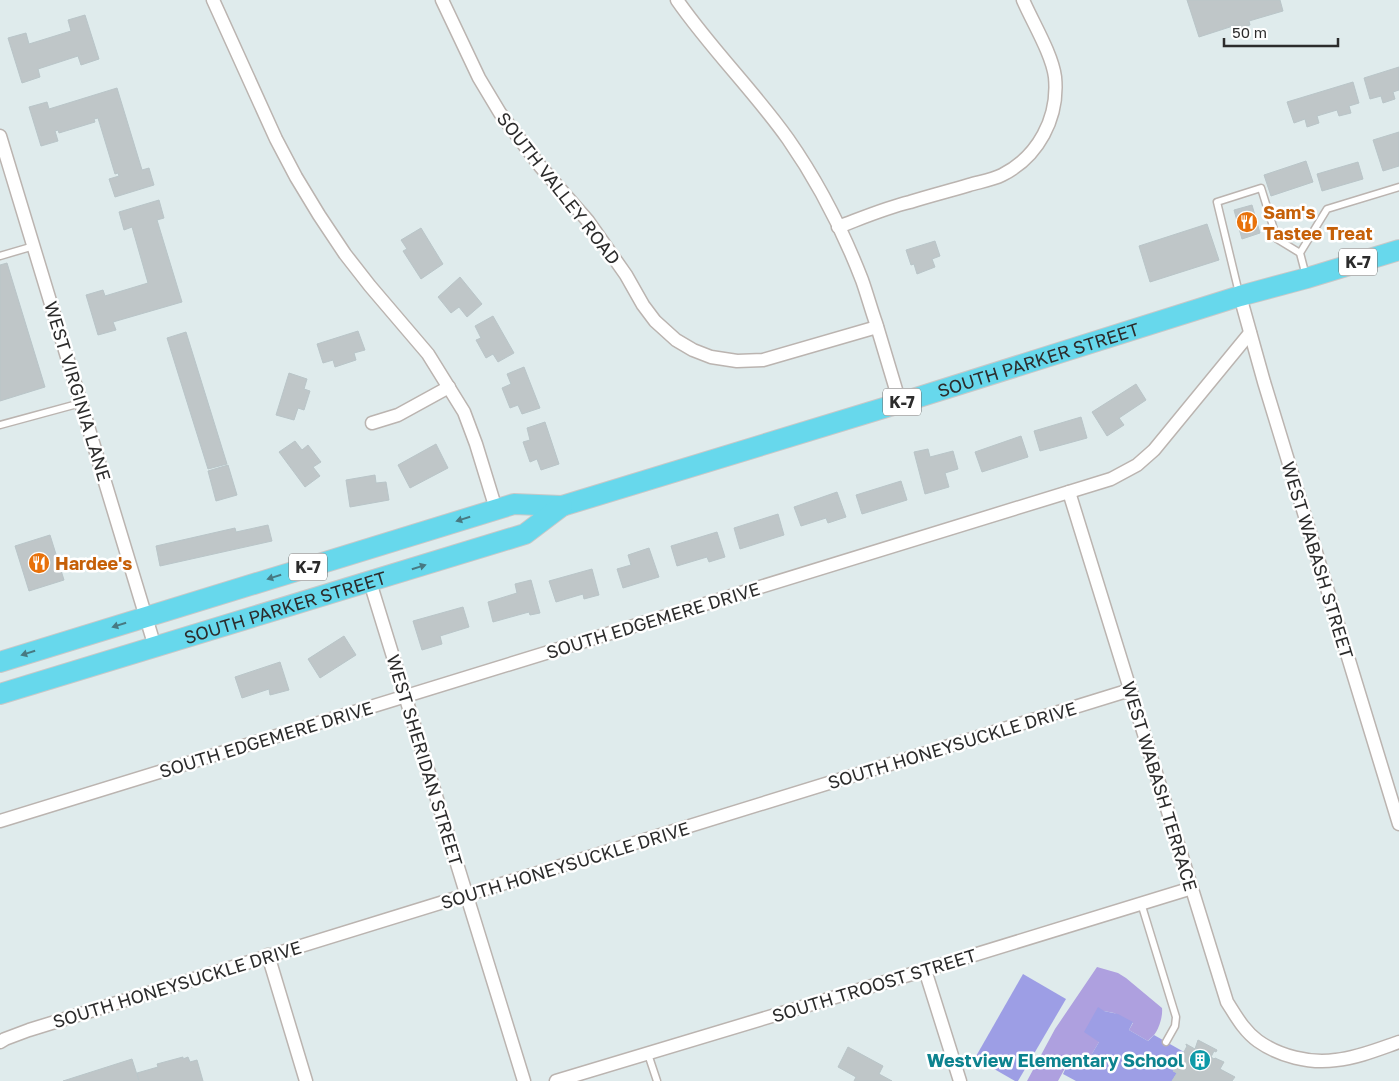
<svg xmlns="http://www.w3.org/2000/svg" width="1399" height="1081" font-family="'Golos Text',sans-serif">
<style>
.green{fill:#aea0df}
.pitch{fill:#9d9ee5}
.building{fill:#bfc6c8;stroke:#b9c5c8}
.lines{fill:none;stroke-linecap:round;stroke-linejoin:round}
.service-casing{stroke:#bbb4b0;stroke-width:9}
.minor-casing{stroke:#bbb4b0;stroke-width:15}
.trunk-casing{stroke:#c8c8c8;stroke-width:22}
.service{stroke:#fff;stroke-width:6}
.minor{stroke:#fff;stroke-width:12}
.trunk{stroke:#67d8ec;stroke-width:20}
.oneway{fill:#477982}
.labels{text-anchor:middle;dominant-baseline:central;stroke-width:5;stroke-linejoin:round;paint-order:stroke}
.shield{fill:#fff;stroke:#6b6b6b;stroke-width:1}
.shield-label{font-size:16px;font-weight:bold;fill:#2c2c2c}
.street-label{font-size:18px;fill:#2c2c2c;stroke:#fff}
.food-label{font-size:18px;font-weight:bold;fill:#c56008;stroke:#fff;text-anchor:start}
.culture-label{font-size:18px;font-weight:bold;fill:#0d838f;stroke:#fff;text-anchor:end}
</style>
<rect width="100%" height="100%" fill="#dfebec"/>
<!-- green -->
<path class="green" d="M1097 967 1118 973 1126 978 1162 1008C1163 1016 1159 1029 1154 1035 1152 1037 1149 1039 1148 1041L1129 1030 1133 1023 1114 1013 1104 1011 1099 1042 1084 1067 1070 1059 1058 1081H1027L1055 1029Z"/>
<!-- pitch -->
<g class="pitch">
<polygon points="1023,974 1066,999 1018,1081 1015,1081 975,1058"/>
<polygon points="1098,1007 1104,1011 1118,1014 1133,1022 1129,1030 1148,1041 1154,1035 1184,1052 1173,1071 1177,1073 1172,1081 1076,1081 1063,1074 1070,1059 1084,1067 1099,1042 1084,1032"/>
</g>
<!-- building -->
<g class="building">
<polygon points="1187,0 1280,0 1283,11 1249,21 1250,25 1235,30 1233,26 1199,37"/>
<polygon points="85,15 99,59 81,65 78,56 38,69 40,77 22,83 8,38 26,33 29,44 71,31 68,20"/>
<polygon points="1399,67 1399,90 1393,92 1395,99 1383,103 1381,96 1370,99 1364,78"/>
<polygon points="1353,82 1359,103 1349,106 1351,113 1339,116 1337,110 1317,116 1319,123 1307,127 1305,119 1294,123 1287,102"/>
<polygon points="117,88 142,170 149,168 154,185 115,197 109,179 119,176 118,173 115,174 98,118 94,119 95,122 59,133 58,130 55,131 58,141 41,146 29,107 47,102 49,109"/>
<polygon points="1399,132 1399,166 1383,171 1373,140"/>
<polygon points="1306,161 1313,182 1271,196 1264,175"/>
<polygon points="1358,162 1363,179 1322,191 1317,174"/>
<polygon points="159,200 164,218 157,220 182,302 113,322 116,330 98,335 86,295 103,290 105,296 148,283 132,227 124,230 119,212"/>
<polygon points="1252,205 1260,233 1242,239 1234,210"/>
<polygon points="1207,224 1219,260 1150,282 1139,246"/>
<polygon points="421,228 443,264 421,279 403,251 407,249 401,240"/>
<polygon points="935,241 940,256 932,259 935,267 917,274 914,264 911,265 906,250"/>
<polygon points="7,263 45,387 0,401 0,265"/>
<polygon points="460,277 482,304 467,317 459,307 451,313 438,297"/>
<polygon points="493,316 514,353 498,362 493,354 486,358 476,340 481,338 475,326"/>
<polygon points="358,331 365,350 354,353 356,360 335,367 333,360 323,363 317,344"/>
<polygon points="186,332 227,464 208,469 167,338"/>
<polygon points="524,367 540,408 522,414 518,405 510,408 502,388 511,384 507,374"/>
<polygon points="289,373 307,379 304,389 310,391 304,410 298,408 294,420 276,415"/>
<polygon points="1136,384 1146,400 1119,418 1124,425 1107,436 1092,412"/>
<polygon points="1081,417 1087,438 1040,451 1034,431"/>
<polygon points="545,422 559,464 541,470 537,459 530,462 523,442 530,440 527,428"/>
<polygon points="1021,436 1028,457 982,472 975,452"/>
<polygon points="295,441 302,450 308,445 321,462 313,467 320,476 305,487 279,452"/>
<polygon points="436,444 448,468 410,488 398,465"/>
<polygon points="928,449 930,457 953,451 958,469 945,473 949,487 925,494 914,452"/>
<polygon points="228,465 237,495 216,501 208,471"/>
<polygon points="375,475 376,483 386,482 389,500 350,507 346,480"/>
<polygon points="901,481 907,500 862,514 856,495"/>
<polygon points="837,492 846,517 828,523 826,518 801,526 794,507"/>
<polygon points="778,514 784,535 740,549 734,528"/>
<polygon points="268,525 272,541 160,566 156,546 235,528 236,532"/>
<polygon points="717,532 725,557 709,562 707,557 677,566 671,546"/>
<polygon points="50,535 64,580 29,591 15,546"/>
<polygon points="649,548 659,577 623,588 617,569 631,565 628,555"/>
<polygon points="592,569 599,595 584,599 583,594 556,602 549,581"/>
<polygon points="531,580 540,613 530,615 529,612 493,622 488,602 517,593 515,584"/>
<polygon points="463,607 469,627 440,636 442,644 422,650 413,621"/>
<polygon points="344,636 356,655 320,678 308,659"/>
<polygon points="280,662 289,690 270,695 269,689 242,698 235,677"/>
<polygon points="1198,1040 1217,1050 1216,1052 1214,1051 1211,1057 1214,1059 1215,1058 1224,1062 1220,1069 1235,1077 1232,1081 1172,1081 1177,1073 1173,1071 1184,1052 1187,1046 1186,1045 1186,1044 1195,1049"/>
<polygon points="848,1047 883,1066 879,1074 892,1081 854,1081 856,1077 838,1067"/>
<polygon points="183,1057 183,1059 188,1057 190,1062 197,1060 203,1081 139,1081 137,1073 158,1067 157,1064"/>
<polygon points="132,1059 139,1081 63,1081"/>
</g>
<g class="lines">
<!-- service casing -->
<g class="service-casing">
<g id="service">
<polyline points="0,256 34,246"/>
<polyline points="1306,276 1300,253 1327,209 1399,187"/>
<polyline points="1239,293 1217,202 1261,188 1277,239 1300,253"/>
<polyline points="0,425 81,403"/>
<polyline points="1141,903 1176,1017 1175,1026 1166,1042"/>
<polyline points="648,1054 657,1081"/>
</g>
</g>
<!-- minor casing -->
<g class="minor-casing">
<g id="minor">
<polyline points="213,0 276,139 296,177 319,215 345,254 370,286 428,354 464,412 476,444 496,509"/>
<polyline points="442,0 479,78 500,113 540,166 588,221 626,275 643,305 655,321 676,340 693,350 711,357 737,361 763,360 877,327"/>
<path d="M677 0C711 49 754 91 788 139 818 182 843 231 862 280 867 294 871 309 876 323 884 350 892 376 900 403"/>
<polyline points="0,136 155,647"/>
<path d="M838 227C862 218 885 208 910 202 929 196 949 191 969 185 979 182 992 180 1002 175 1038 157 1059 118 1055 77 1052 54 1033 23 1023 0"/>
<polyline points="1240,296 1264,382 1399,824"/>
<polyline points="372,423 398,415 449,387"/>
<path d="M1069 492 1227 1002C1236 1016 1244 1031 1258 1041 1279 1056 1310 1064 1336 1060 1357 1058 1379 1049 1399 1042"/>
<polyline points="370,582 524,1081"/>
<polyline points="0,821 1111,479 1137,465 1154,450 1250,333"/>
<polyline points="268,955 306,1081"/>
<polyline points="925,970 960,1081"/>
<polyline points="0,1042 5,1039 29,1030 1130,690"/>
<polyline points="556,1081 925,970 1192,888"/>
</g>
</g>
<!-- trunk casing -->
<g class="trunk-casing">
<g id="trunk">
<path id="s1" d="M0 662 514 504 562 506 900 403 1240 296 1307 278 1399 250"/>
<path id="s2" d="M0 694 525 534 562 506"/>
</g>
</g>
<!-- service -->
<use href="#service" class="service"/>
<!-- minor -->
<use href="#minor" class="minor"/>
<!-- trunk -->
<use href="#trunk" class="trunk"/>
</g>
<!-- one-way arrows -->
<defs><path id="oneway-solid" d="M-6-.8H1V-3.2L6.5 0L1 3.2V.8H-6Z" transform="scale(1.25)"/></defs>
<g class="oneway">
<use href="#oneway-solid" transform="translate(463 519) rotate(163)"/>
<use href="#oneway-solid" transform="translate(419 567) rotate(-17)"/>
<use href="#oneway-solid" transform="translate(274 577) rotate(163)"/>
<use href="#oneway-solid" transform="translate(119 625) rotate(162)"/>
<use href="#oneway-solid" transform="translate(28 653) rotate(163)"/>
</g>
<!-- icons -->
<defs>
<g id="restaurant-disc" transform="scale(1.125)"><circle r="9.5" fill="#e8710a" stroke="#fff"/><path d="M-5-6h1v4h1v-4h1v4h1v-4h1v5L-1.5 .5V6h-2V.5L-5-1ZM5-6V6H3V1.5H1.5Q1.5-4 5-6Z" fill="#fff"/></g>
<g id="building-disc" transform="scale(1.125)"><circle r="9.5" fill="#0f9aa8" stroke="#fff"/><path d="M-4-6H4V6H1V3H-1V6H-4ZM-2.5-4.3h1.7v1.8h-1.7ZM.8-4.3h1.7v1.8H.8ZM-2.5-1h1.7V.8h-1.7ZM.8-1h1.7V.8H.8Z" fill="#fff"/></g>
</defs>
<g fill-rule="evenodd">
<use href="#restaurant-disc" x="1247" y="222"/>
<use href="#restaurant-disc" x="39" y="563"/>
<use href="#building-disc" x="1200" y="1060"/>
</g>
<g class="labels">
<!-- shield labels -->
<g class="shield">
<rect x="1339" y="248.5" width="38" height="27" rx="4"/>
<rect x="883" y="388.5" width="38" height="27" rx="4"/>
<rect x="289" y="553.5" width="38" height="27" rx="4"/>
</g>
<g class="shield-label">
<text x="1358" y="262">K-7</text>
<text x="902" y="402">K-7</text>
<text x="308" y="567">K-7</text>
</g>
<!-- street labels -->
<g class="street-label">
<text transform="translate(559 188) rotate(52)">SOUTH VALLEY ROAD</text>
<text stroke="none"><textPath href="#s1" startOffset="1084">SOUTH PARKER STREET</textPath></text>
<text transform="translate(78 391) rotate(73)">WEST VIRGINIA LANE</text>
<text transform="translate(1318 560) rotate(73)">WEST WABASH STREET</text>
<text stroke="none"><textPath href="#s2" startOffset="298">SOUTH PARKER STREET</textPath></text>
<text transform="translate(653 620) rotate(-17)">SOUTH EDGEMERE DRIVE</text>
<text transform="translate(266 739) rotate(-17)">SOUTH EDGEMERE DRIVE</text>
<text transform="translate(952 745) rotate(-17)">SOUTH HONEYSUCKLE DRIVE</text>
<text transform="translate(425 760) rotate(73)">WEST SHERIDAN STREET</text>
<text transform="translate(1160 786) rotate(73)">WEST WABASH TERRACE</text>
<text transform="translate(565 865) rotate(-17)">SOUTH HONEYSUCKLE DRIVE</text>
<text transform="translate(177 984) rotate(-17)">SOUTH HONEYSUCKLE DRIVE</text>
<text transform="translate(874 985) rotate(-17)">SOUTH TROOST STREET</text>
</g>
<!-- food labels -->
<g class="food-label">
<text x="1263" y="212">Sam's<tspan x="1263" dy="21">Tastee Treat</tspan></text>
<text x="55" y="563">Hardee's</text>
</g>
<!-- culture labels -->
<g class="culture-label">
<text x="1184" y="1060">Westview Elementary School</text>
</g>
</g>
<!-- scale -->
<path d="M1224 38v8h114v-8" fill="none" stroke="#2c2c2c" stroke-width="2.5"/>
<text x="1232" y="38" font-size="15" fill="#2c2c2c" stroke="#ffffff" stroke-width="4" paint-order="stroke">50 m</text>
</svg>
